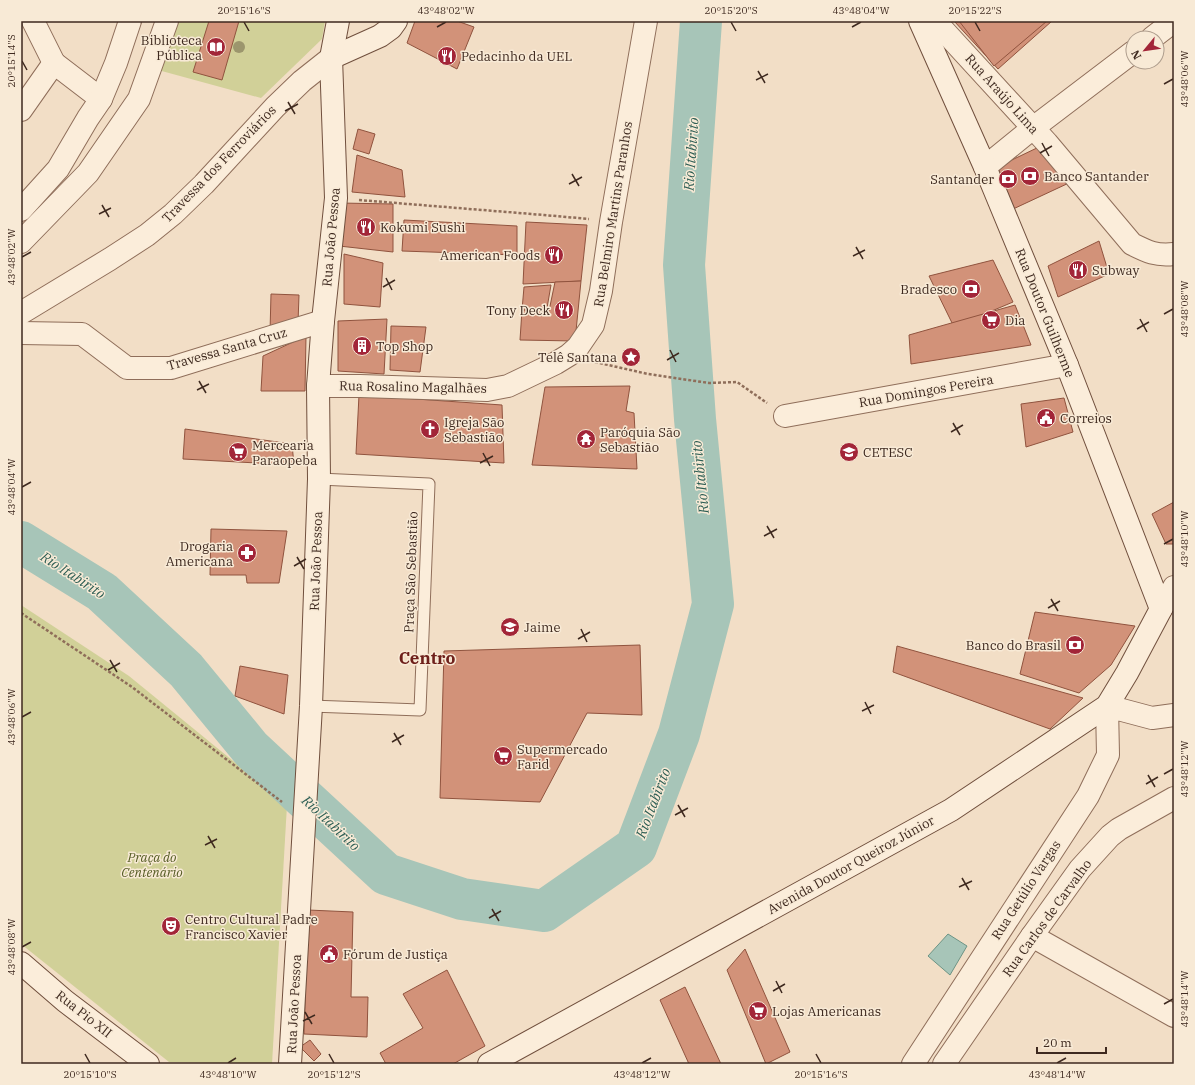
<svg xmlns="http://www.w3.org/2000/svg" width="1195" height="1085" font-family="'IBM Plex Serif',serif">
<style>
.green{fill:#d1d098}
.water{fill:#a7c5b8;stroke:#6d9485}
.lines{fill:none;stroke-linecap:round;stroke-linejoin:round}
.river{stroke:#a7c5b8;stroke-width:42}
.building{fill:#d29279;stroke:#90533e}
.service-casing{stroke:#8f6e5a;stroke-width:13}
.minor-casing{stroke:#8f6e5a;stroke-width:24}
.tertiary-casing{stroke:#8f6e5a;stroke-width:24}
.secondary-casing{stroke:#704f3d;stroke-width:24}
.path{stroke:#8f6e5a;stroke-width:2.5;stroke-dasharray:3 2;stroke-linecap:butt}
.service{stroke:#fbedda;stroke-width:11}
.minor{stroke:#fbedda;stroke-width:22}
.tertiary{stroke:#fbedda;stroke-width:22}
.secondary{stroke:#fbedda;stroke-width:22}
.tree{fill:#9c966d}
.ticks{fill:none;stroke:#3e291f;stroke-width:1.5}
.labels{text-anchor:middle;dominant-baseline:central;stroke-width:3;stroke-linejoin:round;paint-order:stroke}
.poi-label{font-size:13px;fill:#3e291f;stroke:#f8ead6;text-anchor:start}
.street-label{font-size:13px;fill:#3e291f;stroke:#f8ead6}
.park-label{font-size:13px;font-style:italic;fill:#555c24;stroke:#f8ead6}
.water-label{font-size:14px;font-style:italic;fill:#2d5e54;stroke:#f8ead6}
.district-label{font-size:17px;font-weight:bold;fill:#6e201b;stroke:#f8ead6}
.neatline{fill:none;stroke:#3e291f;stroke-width:1.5}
.ticks-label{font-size:10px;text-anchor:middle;fill:#3e291f}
</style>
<rect width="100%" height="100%" fill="#f2dec6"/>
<!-- green -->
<g class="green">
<polygon points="176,21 325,21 322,39 261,98 158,70"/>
<polygon points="21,605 129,676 287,805 272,1064 169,1062 21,944"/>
</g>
<!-- water -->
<polygon class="water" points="948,934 967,946 950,975 928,956"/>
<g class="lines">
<!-- river -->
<polyline class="river" points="21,542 102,592 186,670 251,749 386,874 462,899 544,911 636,847 679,734 713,604 695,419 684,265 701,21"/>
</g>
<!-- building -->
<g class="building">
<polygon points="209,21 239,21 222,80 193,72"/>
<polygon points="415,21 457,21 474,27 457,69 407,43"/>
<polygon points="954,21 1052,21 998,69"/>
<polygon points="959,21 1047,21 994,66"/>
<polygon points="358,129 375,134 369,154 353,149"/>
<polygon points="1041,146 1071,182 1011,210 991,170"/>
<polygon points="357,155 402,170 405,197 352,192"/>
<polygon points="340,203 393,204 393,252 339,246"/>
<polygon points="404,220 517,226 517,255 402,251"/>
<polygon points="526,222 587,225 581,281 523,284"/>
<polygon points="1099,241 1109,274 1058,297 1048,266"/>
<polygon points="344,254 383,263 380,307 344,304"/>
<polygon points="993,260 1013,302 954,327 929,276"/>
<polygon points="581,281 575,341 520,340 522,310 549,311 555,282"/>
<polygon points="551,285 547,308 522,310 524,287"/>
<polygon points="271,294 299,295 298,323 270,332"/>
<polygon points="1015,305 1031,345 911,364 909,335"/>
<polygon points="387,319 384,374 338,371 338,321"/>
<polygon points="391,326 426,327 420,372 390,370"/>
<polygon points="306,336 305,391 261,391 263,356"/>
<polygon points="630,386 626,411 634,413 637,469 532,465 545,387"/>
<polygon points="359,395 502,405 504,463 356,454"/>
<polygon points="1064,398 1073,432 1026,447 1021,404"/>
<polygon points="185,429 292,444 294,465 183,459"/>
<polygon points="1174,502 1174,544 1166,544 1152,514"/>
<polygon points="211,529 287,531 279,583 247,583 246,575 210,575"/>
<polygon points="1035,612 1135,626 1111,665 1079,693 1020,674"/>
<polygon points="640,645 642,715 587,713 540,802 440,798 444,651"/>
<polygon points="897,646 1083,698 1050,729 893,672"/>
<polygon points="240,666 288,675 284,714 235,696"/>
<polygon points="308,910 353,912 351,997 368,997 367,1037 304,1034"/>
<polygon points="745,949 790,1052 766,1064 727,970"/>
<polygon points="447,970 485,1046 453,1064 386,1064 380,1053 423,1028 403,994"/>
<polygon points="685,987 721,1064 689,1064 660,1000"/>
<polygon points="310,1040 321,1054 314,1061 300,1047"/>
</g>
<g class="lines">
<!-- service casing -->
<g class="service-casing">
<polyline id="service" points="311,706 420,710 429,484 319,479"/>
</g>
<!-- minor casing -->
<g class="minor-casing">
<g id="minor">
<polyline points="33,21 54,63"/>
<path d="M935 21 1047 143 1132 244C1148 252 1156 256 1174 254"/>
<polyline points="1152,38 1174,21"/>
<polyline points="985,167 1033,128 1133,52"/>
<polyline points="21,313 110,259 147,235 173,214 204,184 275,107 302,81 331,58"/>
<polyline points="21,333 82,334 127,368 171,368 323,321"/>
<polyline points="318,386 360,386 487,390 508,386 556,363 569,355 578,347 593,325 601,291 611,222 646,21"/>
<polyline points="785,416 1067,365"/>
<polyline points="1161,609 1174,587"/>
<polyline points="1032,936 1174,1016"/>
<polyline points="913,1064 1088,796 1108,755 1107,706 1152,718 1174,715"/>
<polyline points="944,1064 1032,936 1080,869 1110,836 1119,829 1174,798"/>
</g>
</g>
<!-- tertiary casing -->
<g class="tertiary-casing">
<g id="tertiary">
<polyline points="21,110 54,63 101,99"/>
<polyline points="21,210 58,169 88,118 101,99 116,63 130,21"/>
<polyline points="21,242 88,173 139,99 167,21"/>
</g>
</g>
<!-- secondary casing -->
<g class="secondary-casing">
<g id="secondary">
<polyline points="331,58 380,36 391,28 396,21"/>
<polyline points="21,963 65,1001 148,1064"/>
<polyline points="290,1064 311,706 319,479 318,386 323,321 336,198 331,58 338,21"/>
<polyline points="489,1064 951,810 1107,706 1127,673 1161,609 1067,365 985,167 920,21"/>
</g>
</g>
<!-- path -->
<g class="path">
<polyline points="359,200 544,215 589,219"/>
<polyline points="595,362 648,374 709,383 737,382 767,403"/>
<polyline points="21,613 132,687 282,802"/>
</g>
<!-- service -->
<use href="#service" class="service"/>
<!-- minor -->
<use href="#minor" class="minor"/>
<!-- tertiary -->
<use href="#tertiary" class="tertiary"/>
<!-- secondary -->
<use href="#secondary" class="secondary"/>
</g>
<!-- trees -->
<circle class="tree" cx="239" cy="47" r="6"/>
<!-- ticks -->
<path class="ticks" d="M244 22 249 31M731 22 736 31M975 22 980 31M437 27 446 22M852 27 861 22M22 61 27 70M758 71 765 83M756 80 768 74M1164 84 1173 79M288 102 295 114M285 111 298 104M1042 143 1049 156M1040 153 1052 146M572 174 579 186M569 184 582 177M102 205 109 217M99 214 111 208M856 247 863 259M853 256 865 250M22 257 31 252M386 278 392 290M383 287 395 280M1164 314 1173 309M1140 319 1147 332M1137 329 1149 322M670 350 676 362M667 360 679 353M199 381 206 393M197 390 209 384M953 423 960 435M951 432 963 425M483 453 490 466M480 463 493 456M22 487 31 482M767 526 774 538M764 536 777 529M1164 544 1173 539M297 557 304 569M294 566 306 559M1051 599 1058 611M1048 608 1060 601M581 629 587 642M578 639 590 632M110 660 117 672M108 670 120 663M865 702 871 714M862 711 874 705M22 717 31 712M394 733 401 745M392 742 404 735M1164 774 1173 769M1148 775 1155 787M1146 784 1158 777M678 805 685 817M675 815 688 808M208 836 215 848M205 845 217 839M962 878 969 890M959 887 972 881M492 909 499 921M489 918 501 911M22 947 31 942M776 981 782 993M773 991 785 984M1164 1004 1173 999M305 1012 312 1024M303 1021 315 1015M85 1054 90 1063M329 1054 334 1063M816 1054 821 1063M228 1063 236 1058M642 1063 651 1058M1057 1063 1066 1058"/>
<!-- icons -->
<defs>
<g id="library-disc" transform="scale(1)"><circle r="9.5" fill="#a22538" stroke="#f8ead6"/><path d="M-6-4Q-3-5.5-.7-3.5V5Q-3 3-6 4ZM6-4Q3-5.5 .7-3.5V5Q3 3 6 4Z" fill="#fff"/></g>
<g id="restaurant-disc" transform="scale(1)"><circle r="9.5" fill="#a22538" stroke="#f8ead6"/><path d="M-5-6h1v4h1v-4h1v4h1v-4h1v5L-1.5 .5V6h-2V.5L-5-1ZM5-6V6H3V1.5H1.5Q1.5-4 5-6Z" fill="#fff"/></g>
<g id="bank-disc" transform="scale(1)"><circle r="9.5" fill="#a22538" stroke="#f8ead6"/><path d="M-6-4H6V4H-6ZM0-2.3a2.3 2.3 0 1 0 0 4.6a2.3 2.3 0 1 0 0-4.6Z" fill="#fff"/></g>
<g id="supermarket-disc" transform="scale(1)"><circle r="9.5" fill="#a22538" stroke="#f8ead6"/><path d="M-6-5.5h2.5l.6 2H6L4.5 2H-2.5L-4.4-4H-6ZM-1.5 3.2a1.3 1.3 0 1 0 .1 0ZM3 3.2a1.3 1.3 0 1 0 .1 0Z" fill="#fff"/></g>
<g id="building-disc" transform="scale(1)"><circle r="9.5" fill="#a22538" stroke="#f8ead6"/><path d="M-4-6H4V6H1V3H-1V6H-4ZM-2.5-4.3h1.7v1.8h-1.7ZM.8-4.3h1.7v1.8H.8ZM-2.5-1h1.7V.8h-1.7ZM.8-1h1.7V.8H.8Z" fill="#fff"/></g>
<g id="sight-disc" transform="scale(1)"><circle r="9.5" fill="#a22538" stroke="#f8ead6"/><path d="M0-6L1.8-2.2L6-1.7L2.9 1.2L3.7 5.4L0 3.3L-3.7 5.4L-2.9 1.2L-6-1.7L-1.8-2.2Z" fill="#fff"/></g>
<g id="civic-disc" transform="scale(1)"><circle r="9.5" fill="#a22538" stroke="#f8ead6"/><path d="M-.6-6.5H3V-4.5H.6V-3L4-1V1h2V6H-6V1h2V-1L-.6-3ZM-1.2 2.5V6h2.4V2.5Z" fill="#fff"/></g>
<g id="church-disc" transform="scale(1)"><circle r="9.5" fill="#a22538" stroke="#f8ead6"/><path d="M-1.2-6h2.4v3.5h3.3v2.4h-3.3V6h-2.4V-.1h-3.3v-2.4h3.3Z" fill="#fff"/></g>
<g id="temple-disc" transform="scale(1)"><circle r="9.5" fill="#a22538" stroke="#f8ead6"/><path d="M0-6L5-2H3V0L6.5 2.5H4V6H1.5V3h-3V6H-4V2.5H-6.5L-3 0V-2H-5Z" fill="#fff"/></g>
<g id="university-disc" transform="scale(1)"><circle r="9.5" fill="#a22538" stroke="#f8ead6"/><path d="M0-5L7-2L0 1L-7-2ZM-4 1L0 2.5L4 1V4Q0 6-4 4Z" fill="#fff"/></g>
<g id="pharmacy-disc" transform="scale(1)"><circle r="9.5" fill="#a22538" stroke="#f8ead6"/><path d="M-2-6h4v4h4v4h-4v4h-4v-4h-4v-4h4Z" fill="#fff"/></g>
<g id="school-disc" transform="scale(1)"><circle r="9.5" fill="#a22538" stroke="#f8ead6"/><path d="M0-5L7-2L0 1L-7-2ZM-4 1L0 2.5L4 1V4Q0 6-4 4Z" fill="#fff"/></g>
<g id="theatre-disc" transform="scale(1)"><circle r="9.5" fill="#a22538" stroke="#f8ead6"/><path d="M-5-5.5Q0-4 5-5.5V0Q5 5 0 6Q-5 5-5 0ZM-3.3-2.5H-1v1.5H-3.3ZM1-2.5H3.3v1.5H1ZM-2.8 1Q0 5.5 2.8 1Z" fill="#fff"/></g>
</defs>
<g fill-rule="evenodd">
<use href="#library-disc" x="216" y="47"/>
<use href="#restaurant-disc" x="447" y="56"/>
<use href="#bank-disc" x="1030" y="176"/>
<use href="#bank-disc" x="1008" y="179"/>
<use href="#restaurant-disc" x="366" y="227"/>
<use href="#restaurant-disc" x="554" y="255"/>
<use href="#restaurant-disc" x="1078" y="270"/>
<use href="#bank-disc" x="971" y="289"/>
<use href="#restaurant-disc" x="564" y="310"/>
<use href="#supermarket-disc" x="991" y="320"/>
<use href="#building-disc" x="362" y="346"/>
<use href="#sight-disc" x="631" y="357"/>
<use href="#civic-disc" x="1046" y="418"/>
<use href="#church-disc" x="430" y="429"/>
<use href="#temple-disc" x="586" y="439"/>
<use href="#supermarket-disc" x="238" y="452"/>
<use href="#university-disc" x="849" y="452"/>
<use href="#pharmacy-disc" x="247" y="553"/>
<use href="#school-disc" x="510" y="627"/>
<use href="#bank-disc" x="1075" y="645"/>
<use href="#supermarket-disc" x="503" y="756"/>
<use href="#theatre-disc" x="171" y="926"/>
<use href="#civic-disc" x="329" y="954"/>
<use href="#supermarket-disc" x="758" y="1011"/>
</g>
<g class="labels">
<!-- poi labels -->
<g class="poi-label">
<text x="202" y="40" text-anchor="end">Biblioteca<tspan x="202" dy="15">Pública</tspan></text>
<text x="461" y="56">Pedacinho da UEL</text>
<text x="1044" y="176">Banco Santander</text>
<text x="994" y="179" text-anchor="end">Santander</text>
<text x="380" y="227">Kokumi Sushi</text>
<text x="540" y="255" text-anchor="end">American Foods</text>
<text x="1092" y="270">Subway</text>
<text x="957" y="289" text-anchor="end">Bradesco</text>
<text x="550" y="310" text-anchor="end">Tony Deck</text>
<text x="1005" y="320">Dia</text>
<text x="376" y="346">Top Shop</text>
<text x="617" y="357" text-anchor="end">Telê Santana</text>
<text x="1060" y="418">Correios</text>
<text x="444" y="422">Igreja São<tspan x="444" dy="15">Sebastião</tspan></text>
<text x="600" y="432">Paróquia São<tspan x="600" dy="15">Sebastião</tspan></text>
<text x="252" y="445">Mercearia<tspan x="252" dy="15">Paraopeba</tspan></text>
<text x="863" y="452">CETESC</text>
<text x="233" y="546" text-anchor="end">Drogaria<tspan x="233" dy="15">Americana</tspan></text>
<text x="524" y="627">Jaime</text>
<text x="1061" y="645" text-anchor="end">Banco do Brasil</text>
<text x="517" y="749">Supermercado<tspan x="517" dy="15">Farid</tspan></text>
<text x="185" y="919">Centro Cultural Padre<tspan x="185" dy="15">Francisco Xavier</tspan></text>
<text x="343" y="954">Fórum de Justiça</text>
<text x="772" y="1011">Lojas Americanas</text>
</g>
<!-- street labels -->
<g class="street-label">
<text transform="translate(1002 94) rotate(48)">Rua Araújo Lima</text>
<text transform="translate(219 164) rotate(-46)">Travessa dos Ferroviários</text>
<text transform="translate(613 214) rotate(-81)">Rua Belmiro Martins Paranhos</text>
<text transform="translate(331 237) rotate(-85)">Rua João Pessoa</text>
<text transform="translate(1045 313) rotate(68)">Rua Doutor Guilherme</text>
<text transform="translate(227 349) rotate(-16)">Travessa Santa Cruz</text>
<text transform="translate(413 387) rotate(1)">Rua Rosalino Magalhães</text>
<text transform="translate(926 391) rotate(-10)">Rua Domingos Pereira</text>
<text transform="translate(316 561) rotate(-88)">Rua João Pessoa</text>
<text transform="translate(411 572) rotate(-88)">Praça São Sebastião</text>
<text transform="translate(851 865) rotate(-29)">Avenida Doutor Queiroz Júnior</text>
<text transform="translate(1026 890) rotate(-57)">Rua Getúlio Vargas</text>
<text transform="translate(1047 918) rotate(-54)">Rua Carlos de Carvalho</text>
<text transform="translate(294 1004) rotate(-87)">Rua João Pessoa</text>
<text transform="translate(84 1014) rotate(38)">Rua Pio XII</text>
</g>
<!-- park labels -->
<g class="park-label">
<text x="152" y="857">Praça do<tspan x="152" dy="15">Centenário</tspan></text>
</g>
<!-- water labels -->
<g class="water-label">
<text transform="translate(691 154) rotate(-86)">Rio Itabirito</text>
<text transform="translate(700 477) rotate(-96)">Rio Itabirito</text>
<text transform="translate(73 575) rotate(33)">Rio Itabirito</text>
<text transform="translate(653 803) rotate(-69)">Rio Itabirito</text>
<text transform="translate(331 823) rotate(43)">Rio Itabirito</text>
</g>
<!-- district labels -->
<g class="district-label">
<text x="427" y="658">Centro</text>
</g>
</g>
<!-- border -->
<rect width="1195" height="1085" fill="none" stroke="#f8ead6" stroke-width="44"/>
<!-- north arrow -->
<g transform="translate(1145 50) rotate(241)"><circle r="19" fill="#f8ead6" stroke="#ae9d8d"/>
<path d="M0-3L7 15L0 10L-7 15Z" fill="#a22538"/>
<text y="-6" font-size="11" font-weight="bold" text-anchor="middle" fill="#3e291f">N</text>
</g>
<!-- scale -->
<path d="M1037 1047v6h69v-6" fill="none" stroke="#3e291f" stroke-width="2"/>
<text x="1043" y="1047" font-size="12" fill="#3e291f" stroke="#f8ead6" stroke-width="3" paint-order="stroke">20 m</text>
<rect x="22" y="22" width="1151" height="1041" class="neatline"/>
<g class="ticks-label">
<text x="244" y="14">20°15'16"S</text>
<text x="446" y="14">43°48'02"W</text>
<text x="731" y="14">20°15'20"S</text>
<text x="861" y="14">43°48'04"W</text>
<text x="975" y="14">20°15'22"S</text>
<text transform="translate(11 61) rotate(-90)" y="4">20°15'14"S</text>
<text transform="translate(1184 79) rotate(-90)" y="4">43°48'06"W</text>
<text transform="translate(11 257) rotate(-90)" y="4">43°48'02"W</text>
<text transform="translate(1184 309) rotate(-90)" y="4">43°48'08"W</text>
<text transform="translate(11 487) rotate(-90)" y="4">43°48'04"W</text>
<text transform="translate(1184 539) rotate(-90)" y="4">43°48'10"W</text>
<text transform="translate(11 717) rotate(-90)" y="4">43°48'06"W</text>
<text transform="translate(1184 769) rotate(-90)" y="4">43°48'12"W</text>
<text transform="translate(11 947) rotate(-90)" y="4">43°48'08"W</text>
<text transform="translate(1184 999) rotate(-90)" y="4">43°48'14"W</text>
<text x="90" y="1078">20°15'10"S</text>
<text x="228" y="1078">43°48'10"W</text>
<text x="334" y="1078">20°15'12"S</text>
<text x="642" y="1078">43°48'12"W</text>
<text x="821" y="1078">20°15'16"S</text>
<text x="1057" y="1078">43°48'14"W</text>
</g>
</svg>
